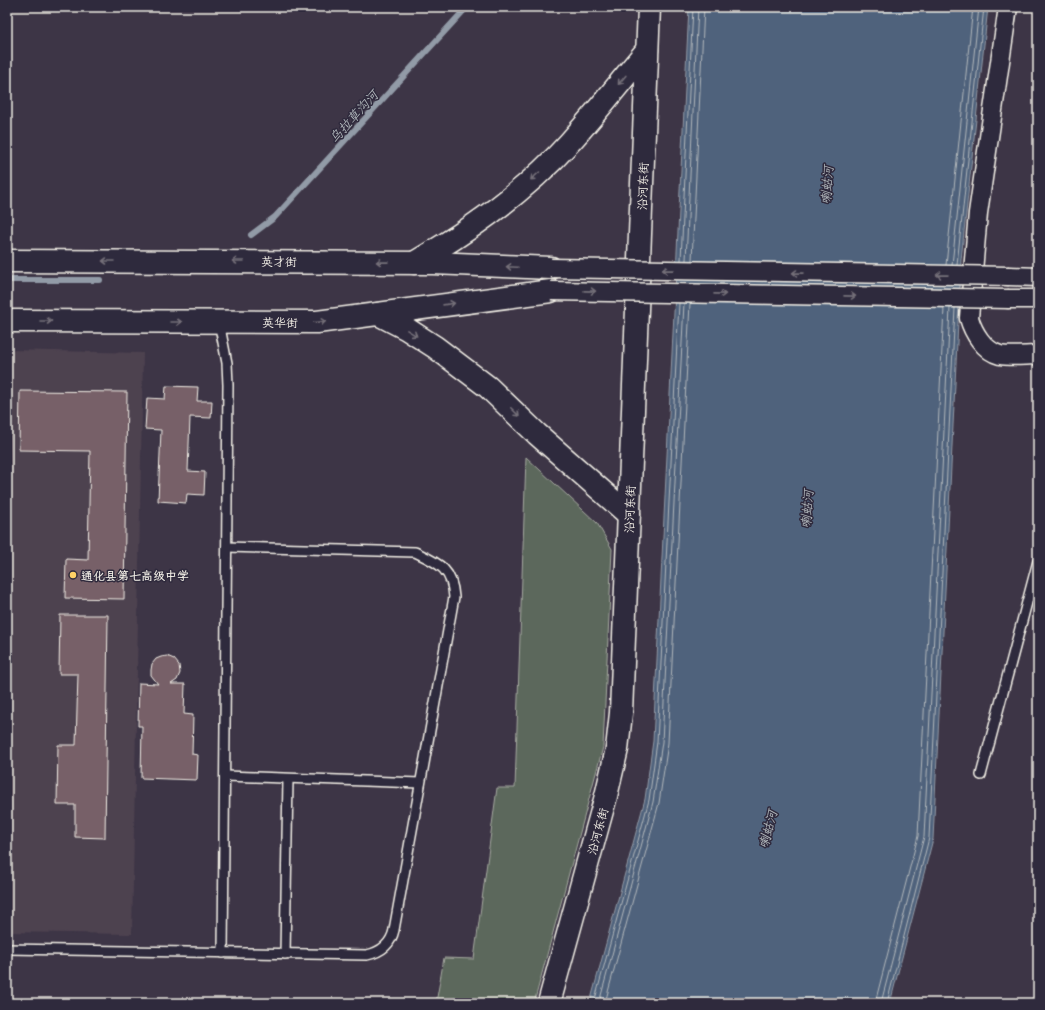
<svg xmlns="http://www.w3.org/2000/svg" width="1045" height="1010" font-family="Mali,'LXGW WenKai TC',sans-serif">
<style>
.built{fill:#4e4250}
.green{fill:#5b675c;stroke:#a8aca2}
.water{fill:#50627b;stroke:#929ba7}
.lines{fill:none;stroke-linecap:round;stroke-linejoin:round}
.shore{stroke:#b2b8bc;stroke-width:1}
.stream{stroke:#929ba7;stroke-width:6}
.building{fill:#776068;stroke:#f4f1e8}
.service-casing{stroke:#f4f1e8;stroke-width:12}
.minor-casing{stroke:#f4f1e8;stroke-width:21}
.tertiary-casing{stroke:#f4f1e8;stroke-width:25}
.service{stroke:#2f2a3d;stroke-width:9}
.minor{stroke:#2f2a3d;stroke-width:18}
.tertiary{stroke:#2f2a3d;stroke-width:22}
.minor-bridge-casing{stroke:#f4f1e8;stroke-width:21;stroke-linecap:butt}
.minor-bridge{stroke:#2f2a3d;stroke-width:18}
.oneway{stroke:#747079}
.poi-dot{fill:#ffd166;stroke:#2f2a3d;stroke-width:1.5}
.labels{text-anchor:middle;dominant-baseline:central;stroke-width:3;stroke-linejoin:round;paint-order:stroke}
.street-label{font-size:12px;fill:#f4f1e8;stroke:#2f2a3d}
.poi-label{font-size:12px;font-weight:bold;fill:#f4f1e8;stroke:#2f2a3d;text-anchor:start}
.water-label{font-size:13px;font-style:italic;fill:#b2b8bc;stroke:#2f2a3d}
</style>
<rect width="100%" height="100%" fill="#3d3546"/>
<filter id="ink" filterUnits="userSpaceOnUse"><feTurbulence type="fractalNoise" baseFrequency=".025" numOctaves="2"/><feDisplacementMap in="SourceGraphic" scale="8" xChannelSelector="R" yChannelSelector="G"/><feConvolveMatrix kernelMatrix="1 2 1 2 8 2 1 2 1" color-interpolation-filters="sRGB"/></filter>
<g filter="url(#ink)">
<!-- built -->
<polygon class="built" points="7,350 143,353 132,934 7,932"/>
<!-- green -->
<polygon class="green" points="526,457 597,523 612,549 603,747 534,1003 436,1003 444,958 474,959 497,788 515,788"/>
<!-- water -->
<polygon class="water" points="689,7 988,7 961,260 933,839 890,1003 590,1003 645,799 653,741"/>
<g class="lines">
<!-- shore -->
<g class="shore">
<polyline points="681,260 693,7"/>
<polyline points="686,260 698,7"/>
<polyline points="692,260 704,7"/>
<polyline points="946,265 973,7"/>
<polyline points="952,265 979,7"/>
<polyline points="957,265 984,7"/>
<polyline points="594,1003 649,800 657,742 679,303"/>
<polyline points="599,1003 653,802 662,742 684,303"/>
<polyline points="605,1003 659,803 668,743 690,303"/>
<polyline points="875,1003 918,836 944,308"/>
<polyline points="881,1003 924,837 950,308"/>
<polyline points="887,1003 929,838 955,308"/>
</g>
<!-- stream -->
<g class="stream">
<polyline points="251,235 275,217 467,7"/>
<polyline points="7,280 100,280"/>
</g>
</g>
<!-- building -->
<g class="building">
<polygon points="166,386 198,387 197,401 212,401 211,418 190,417 188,471 205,472 204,495 187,494 186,503 158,501 161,430 145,429 147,398 165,399"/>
<polygon points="20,391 127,392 124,599 65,598 66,559 88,560 90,451 19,450"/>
<polygon points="7,393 10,393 8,513 7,513"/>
<polygon points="60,615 108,615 105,838 75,837 75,805 57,805 58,745 76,745 78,674 59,674"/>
<polygon points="167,656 174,659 179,665 180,673 177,680 171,684 185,684 184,714 193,715 192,754 198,755 197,780 141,778 142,726 138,726 139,683 158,684 151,675 151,670 152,664 156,659 161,657"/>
</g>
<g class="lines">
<!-- service casing -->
<g class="service-casing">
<g id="service">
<polyline points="219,322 227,363 228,385 223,953"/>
<polyline points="981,775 1038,561"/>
<polyline points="225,776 420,783"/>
<path d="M7 949 367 955C381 952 391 944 394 930L454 597C452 568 438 563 415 552L227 547"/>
<polyline points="285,954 288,779"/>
</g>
</g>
<!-- minor casing -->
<g class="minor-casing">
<g id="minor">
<path d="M1008 7 978 213 969 318C973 332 984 351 1000 355 1011 357 1027 355 1038 355"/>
<polyline points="1009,276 1038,277"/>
<polyline points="1009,299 1038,299"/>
</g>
</g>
<!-- tertiary casing -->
<g class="tertiary-casing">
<g id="tertiary">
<polyline points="7,261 433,263 551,268"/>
<path d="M414 263C471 230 525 192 569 143 596 113 621 81 647 50"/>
<polyline points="378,314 407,329 435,347 488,387 537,434 629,515"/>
<polyline points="7,321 317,322 551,291"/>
<polyline points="549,1003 606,796 617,749 621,713 649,7"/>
</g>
</g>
<!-- service -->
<use href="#service" class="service"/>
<!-- minor -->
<use href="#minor" class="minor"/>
<!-- tertiary -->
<use href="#tertiary" class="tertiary"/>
<!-- minor-bridge casing -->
<g class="minor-bridge-casing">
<g id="minor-bridge">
<polyline points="551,268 1009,276"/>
<polyline points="551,291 1009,299"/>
</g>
</g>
<!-- minor-bridge -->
<use href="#minor-bridge" class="minor-bridge"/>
</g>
<!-- one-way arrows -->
<defs><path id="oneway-shaft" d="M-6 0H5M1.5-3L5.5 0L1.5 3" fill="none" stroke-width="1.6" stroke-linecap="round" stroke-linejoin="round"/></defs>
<g class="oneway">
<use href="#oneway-shaft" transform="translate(622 80) rotate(130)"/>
<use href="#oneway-shaft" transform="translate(535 176) rotate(138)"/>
<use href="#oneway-shaft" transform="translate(108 261) rotate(-180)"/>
<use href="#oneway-shaft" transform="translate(238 261) rotate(-180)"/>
<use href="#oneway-shaft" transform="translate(382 262) rotate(-179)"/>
<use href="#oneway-shaft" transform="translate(512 267) rotate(-177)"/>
<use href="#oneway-shaft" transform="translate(668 270) rotate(-179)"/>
<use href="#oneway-shaft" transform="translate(798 273) rotate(-179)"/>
<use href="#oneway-shaft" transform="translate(942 275) rotate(-179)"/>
<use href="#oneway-shaft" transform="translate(590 291) rotate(1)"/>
<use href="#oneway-shaft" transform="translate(720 294) rotate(1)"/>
<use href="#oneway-shaft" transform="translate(850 296) rotate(1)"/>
<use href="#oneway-shaft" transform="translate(449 304) rotate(-8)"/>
<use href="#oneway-shaft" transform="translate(46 321)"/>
<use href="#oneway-shaft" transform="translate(176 322)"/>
<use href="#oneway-shaft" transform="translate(320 322) rotate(-5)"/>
<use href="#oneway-shaft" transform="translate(412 333) rotate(32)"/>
<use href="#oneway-shaft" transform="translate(515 412) rotate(45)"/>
</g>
</g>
<!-- markers -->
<circle class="poi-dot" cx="73" cy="575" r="4"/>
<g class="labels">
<!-- street labels -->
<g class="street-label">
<text transform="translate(642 186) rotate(-88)">沿河东街</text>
<text x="279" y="261">英才街</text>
<text x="280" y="322">英华街</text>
<text transform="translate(629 509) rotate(-88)">沿河东街</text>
<text transform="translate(597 831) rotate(-75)">沿河东街</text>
</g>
<!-- poi labels -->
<g class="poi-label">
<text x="81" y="575">通化县第七高级中学</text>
</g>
<!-- water labels -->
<g class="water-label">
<text transform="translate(353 116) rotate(-48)">乌拉草沟河</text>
<text transform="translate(826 185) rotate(-86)">喇蛄河</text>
<text transform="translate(806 509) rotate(-86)">喇蛄河</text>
<text transform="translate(767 829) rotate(-76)">喇蛄河</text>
</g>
</g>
<!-- margin -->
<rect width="1045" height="1010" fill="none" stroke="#2f2a3d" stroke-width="24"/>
<rect x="12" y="12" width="1021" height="986" fill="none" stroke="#f4f1e8" stroke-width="1.5" filter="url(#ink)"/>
</svg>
